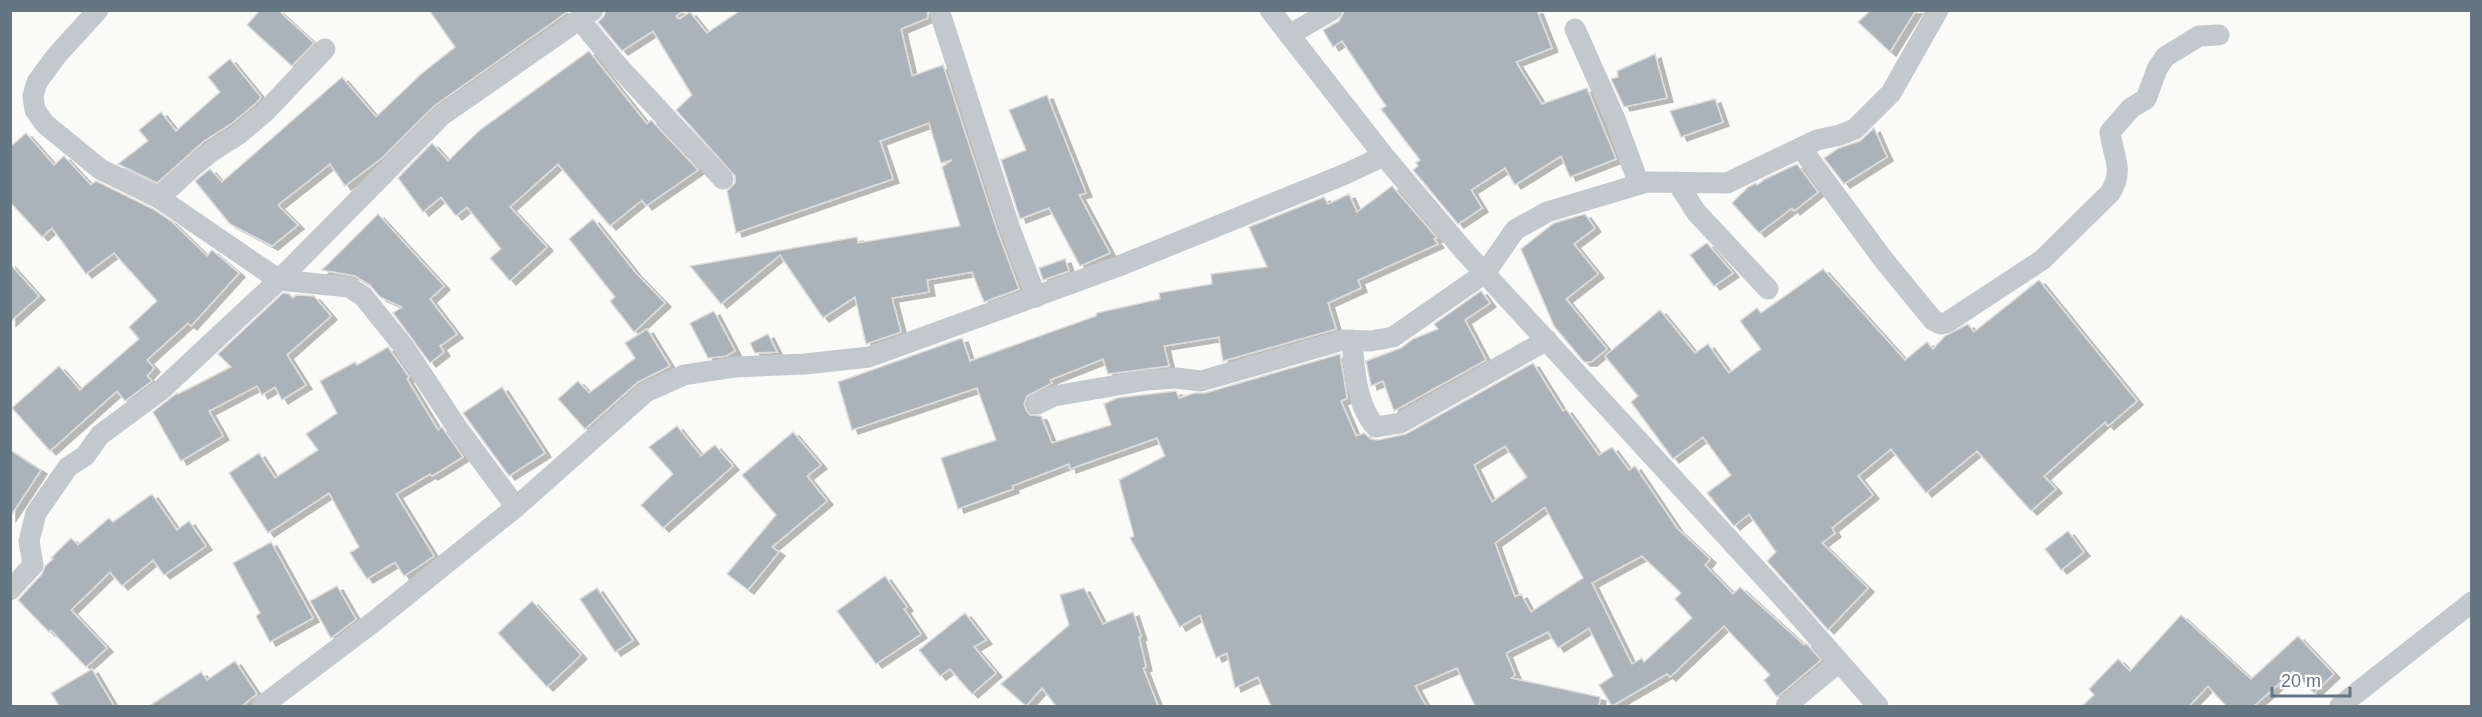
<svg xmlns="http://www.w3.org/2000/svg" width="2482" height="717" font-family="Arial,sans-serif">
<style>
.building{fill:#aab3b9;stroke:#dcdcda;stroke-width:1.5;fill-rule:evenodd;filter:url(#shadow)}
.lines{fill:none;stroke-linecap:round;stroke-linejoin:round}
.street{stroke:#c3c8cc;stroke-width:21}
</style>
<defs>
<filter id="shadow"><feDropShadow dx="6" dy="4" stdDeviation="0" flood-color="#0004"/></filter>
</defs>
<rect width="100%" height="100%" fill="#fafaf8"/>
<!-- building -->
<g class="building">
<polygon points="260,10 278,10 314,43 292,66 247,25"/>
<polygon points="429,10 570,10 434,106 383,157 345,186 330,164 278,205 298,225 272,246 230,224 195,181 210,169 222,182 342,77 376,117 420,75 455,47"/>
<polygon points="606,10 684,10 676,16 679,19 690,12 707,33 741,10 927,10 928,18 901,29 912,76 943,65 998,233 1019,289 984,302 972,272 927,280 929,292 892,298 901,332 866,344 855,297 823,318 780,255 721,304 690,266 857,237 858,243 960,226 942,167 952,160 941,163 929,123 880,141 893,179 736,233 727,191 735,183 735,176 676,110 692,95 653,31 622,51 598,22 604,16"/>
<polygon points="1345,10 1537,10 1552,48 1516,62 1542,104 1587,88 1616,159 1570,177 1561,156 1515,185 1505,168 1471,190 1482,208 1458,224 1413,170 1418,166 1416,163 1420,160 1381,109 1386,106 1342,41 1333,47 1323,30 1339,21"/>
<polygon points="1871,10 1916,10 1890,52 1858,22"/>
<polygon points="589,51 647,124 651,120 698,170 646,206 642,200 610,226 558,164 510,207 547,247 510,281 490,258 501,249 467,207 456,216 441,197 423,212 398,178 432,143 448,161 480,130"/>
<polygon points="1655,54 1667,98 1624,107 1611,79 1618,77 1617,71"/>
<polygon points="230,59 261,97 256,103 231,124 204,141 157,183 118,164 148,141 139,130 161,112 176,131 220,92 208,77"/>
<polygon points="1047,95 1086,193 1079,195 1110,253 1080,266 1049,208 1020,219 1001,160 1026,150 1009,110"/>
<polygon points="1715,99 1723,122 1681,137 1670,111"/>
<polygon points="1874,128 1887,157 1844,184 1824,158 1839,148 1860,141"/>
<polygon points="26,133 54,165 64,156 91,185 96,181 153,209 171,221 207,256 212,250 239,273 191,326 188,323 147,360 154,368 147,376 152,381 125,401 117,391 50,451 12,408 59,366 80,390 139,339 129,327 157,301 114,253 86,274 52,228 42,237 10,202 10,147"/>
<polygon points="1797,164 1818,192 1794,211 1792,208 1759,233 1732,203 1748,187 1756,183 1757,185 1765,179"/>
<path d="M1392 186 1437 238 1434 239 1438 244 1358 280 1361 288 1328 303 1336 329 1223 361 1219 337 1164 346 1169 366 1108 374 1103 359 1050 380 1052 383 1027 396 1024 404 1026 410 1030 415 1041 416 1052 443 1111 425 1104 404 1117 398 1176 391 1179 398 1195 393H1205L1340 354 1347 398 1341 401 1356 436 1364 433 1371 439 1378 440 1406 434 1533 363 1563 411 1566 409 1599 455 1612 447 1629 470 1635 466 1677 528 1710 559 1705 565 1733 594 1740 587 1804 645 1806 643 1821 660 1777 697 1764 680 1770 675 1724 626 1670 677 1667 674 1612 706 1599 685 1613 676 1589 628 1558 648 1548 632 1506 653 1515 675 1511 678 1600 697 1599 706H1475L1457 668 1415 686 1426 706H1271L1258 677 1235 688 1227 653 1216 658 1200 615 1180 627 1130 538 1134 536 1119 480 1165 456 1157 438 1070 469 1069 464 1012 486 1013 489 958 509 941 458 996 440 977 388 852 430 838 382 962 338 970 361 1096 316 1097 313 1160 299 1159 293 1212 284 1211 274 1267 267 1249 227 1324 197 1328 204 1349 194 1357 212ZM1505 446 1527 477 1492 502 1474 465ZM1545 507 1583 578 1531 612 1521 594 1515 597 1495 543ZM1642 556 1681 593 1675 599 1692 618 1644 662 1642 658 1632 664 1592 583Z"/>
<polygon points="378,214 444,286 430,299 457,334 440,346 444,352 430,363 393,313 402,307 380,297 370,285 355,276 322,270"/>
<polygon points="1585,214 1595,228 1574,244 1598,274 1566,299 1607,349 1591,362 1584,362 1554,326 1521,249 1554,223"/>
<polygon points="593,219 635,272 665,303 634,332 610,301 615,297 569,239"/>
<polygon points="1707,243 1733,273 1714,286 1690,255"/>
<polygon points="1065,259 1069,271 1043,280 1039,268"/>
<polygon points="10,264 39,296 10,322"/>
<polygon points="1823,269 1905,360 1927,342 1933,349 1945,336 1968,324 1974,332 2039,280 2137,401 2108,426 2105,422 2044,476 2056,489 2031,511 1977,451 1926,493 1891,449 1858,476 1873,495 1832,528 1835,533 1822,543 1868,588 1828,630 1767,561 1776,552 1749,514 1734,526 1707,493 1731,475 1703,437 1673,459 1631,402 1638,396 1605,356 1660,310 1695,353 1708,344 1729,373 1761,349 1740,321 1757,308 1761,313"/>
<polygon points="1481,291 1490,303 1465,320 1486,360 1394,411 1383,381 1371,386 1366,361 1401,348 1413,339 1438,329 1434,324"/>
<polygon points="283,293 289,294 293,298 296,295 314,296 331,316 287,355 306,385 282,400 275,387 262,395 257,386 209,411 223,436 181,461 153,412 177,393 178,394 231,367 218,354"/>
<polygon points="714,311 735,351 726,356 708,358 690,323"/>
<polygon points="647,329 670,366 638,382 585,429 558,399 578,381 589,393 635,358 625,343"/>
<polygon points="768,334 777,352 755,353 750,343"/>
<polygon points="388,347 409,377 407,379 438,430 442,427 463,457 432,476 430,474 396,494 434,556 404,576 395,562 367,579 350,553 359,547 329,493 268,533 229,473 259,453 275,478 318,450 306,434 337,413 320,381 355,362 357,365"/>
<polygon points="502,387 545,453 509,476 463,413"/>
<polygon points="677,426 701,456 715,445 733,466 663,528 641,505 673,474 649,447"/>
<polygon points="793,432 821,465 807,476 827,501 772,547 779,552 748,590 727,574 776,515 742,475"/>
<polygon points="10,450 41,470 10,517"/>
<polygon points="152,494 177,530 189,521 206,546 164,575 153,560 122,586 110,572 71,610 107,648 86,667 51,630 49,632 18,600 42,574 45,566 53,559 51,558 71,538 78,545 109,518 113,522"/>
<polygon points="2068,531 2084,552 2061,570 2045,549"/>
<polygon points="271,542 313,618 270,642 256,616 260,613 233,563"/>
<polygon points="885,576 907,607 904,609 921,634 876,664 837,611"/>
<polygon points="337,586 356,619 331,638 310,601"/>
<polygon points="597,588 633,640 615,652 580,599"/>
<polygon points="1084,588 1103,624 1133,612 1141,636 1139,637 1146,667 1143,668 1158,706 1056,706 1042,688 1026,706 1001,684 1069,625 1060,595"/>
<polygon points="532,601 581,655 547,687 498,633"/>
<polygon points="965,613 986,640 974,647 996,673 972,694 950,669 940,676 919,650"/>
<polygon points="2181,615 2251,679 2298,636 2334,674 2314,693 2293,671 2254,706 2226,706 2208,686 2189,706 2082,706 2094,695 2089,689 2118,659 2130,671"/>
<polygon points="235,661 257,694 242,706 149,706 201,672 207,680"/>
<polygon points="92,669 114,706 59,706 51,693"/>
</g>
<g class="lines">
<!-- street -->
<g class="street">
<polyline points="98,10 57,55 37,82 33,96 35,110 45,124 100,169 159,198 279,280 349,287 363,296 404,347 458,429 516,507"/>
<polyline points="939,10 1010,229 1036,297"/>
<polyline points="1270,10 1384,156 1466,253 1784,599 1878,706"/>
<polyline points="580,20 617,65 723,179"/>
<polyline points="1575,29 1615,119 1639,184"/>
<polyline points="1289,35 1332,10"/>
<path d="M1801 148 1883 259 1933 320 1941 324 1946 323 2042 260 2110 193C2125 170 2113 157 2110 132L2131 108 2146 99 2157 69 2165 57 2199 36 2219 35"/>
<polyline points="1677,182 1696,212 1768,289"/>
<polyline points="159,198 189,170 212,151 239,134 265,112 325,49"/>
<path d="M1352 340C1354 367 1356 406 1376 427L1400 423 1547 340"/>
<polyline points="1037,404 1054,396 1147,380 1176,378 1201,381 1343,340 1371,341 1393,337 1485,273 1515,230 1547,212 1647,182 1727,183 1817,140 1840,135 1855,129 1891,93 1938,10"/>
<polyline points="10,590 33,565 29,541 36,513 68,467 85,456 100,435 161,390 279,280 441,116 593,10"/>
<polyline points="262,706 376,620 516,507 646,392 684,375 735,367 805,364 869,357 1119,266 1343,175 1384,156"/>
<polyline points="1786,706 1839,662"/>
<polyline points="2340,706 2472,602"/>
</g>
</g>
<!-- border -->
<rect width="2482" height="717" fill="none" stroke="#657683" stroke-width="24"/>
<!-- scale -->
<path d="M2272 687v9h78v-9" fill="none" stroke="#657683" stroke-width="3"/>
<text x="2281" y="687" font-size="18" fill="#657683" stroke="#ffffff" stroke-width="4.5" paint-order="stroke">20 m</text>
</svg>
